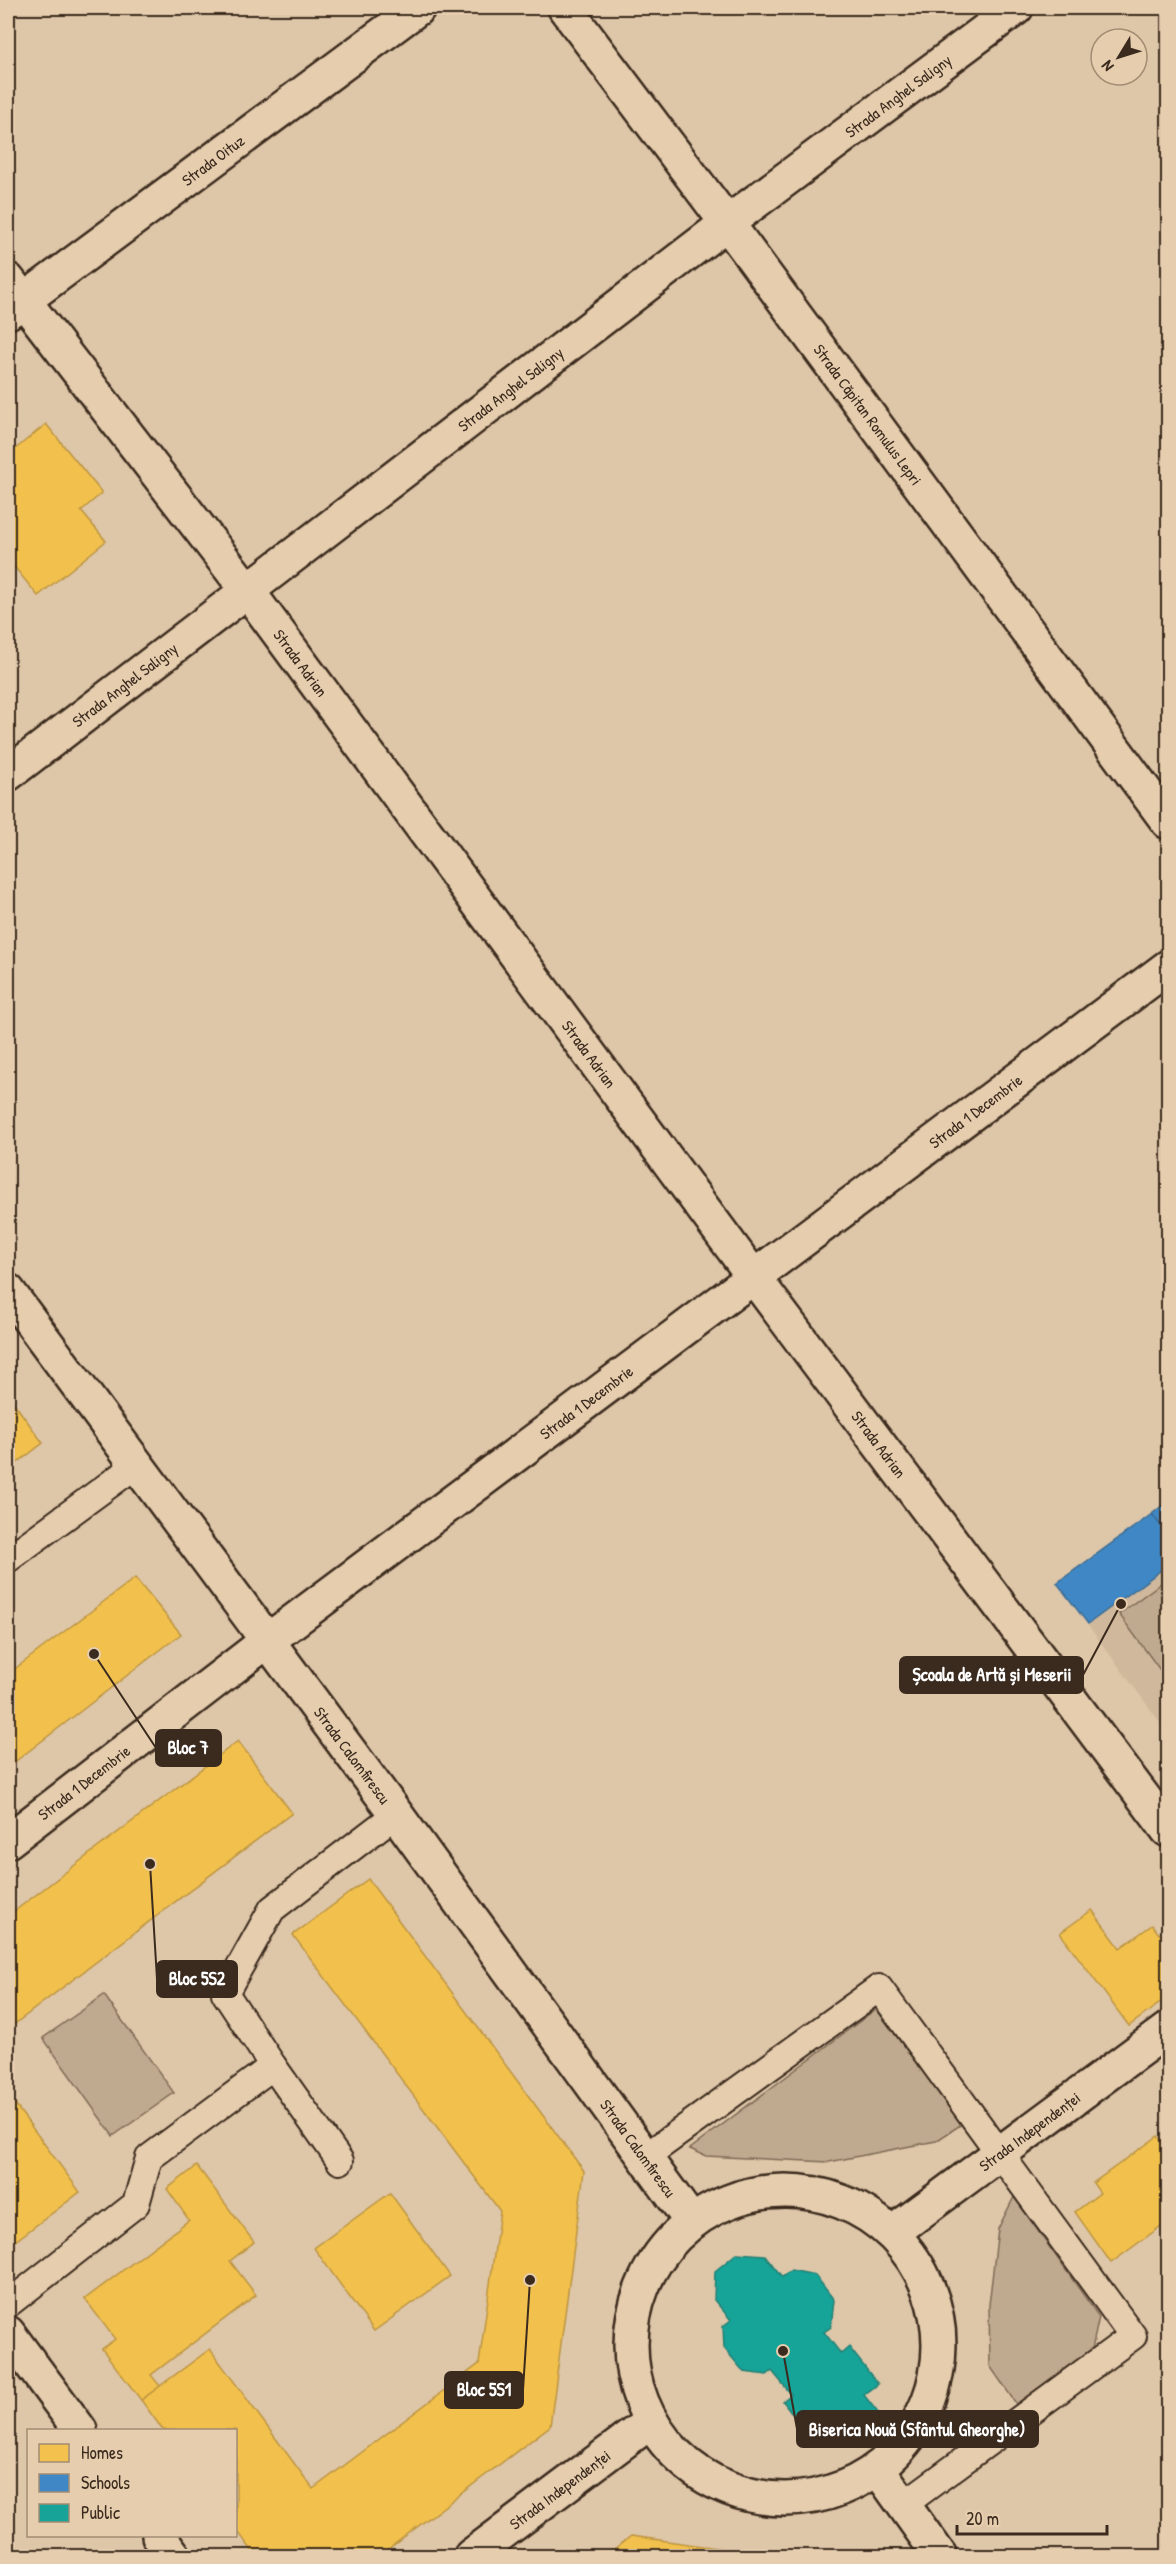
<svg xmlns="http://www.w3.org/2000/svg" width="1176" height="2564" font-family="'Patrick Hand',sans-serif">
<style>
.built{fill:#cfb89b}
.green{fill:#c0aa8f;stroke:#7e6a56;stroke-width:1.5}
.homes{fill:#f2c14e;stroke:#bb9440;stroke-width:1.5}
.schools{fill:#3f88c5;stroke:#3e6c93;stroke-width:1.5}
.public{fill:#17a398;stroke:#227f73;stroke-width:1.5}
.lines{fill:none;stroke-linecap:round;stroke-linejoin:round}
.lane-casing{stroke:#3b2a1e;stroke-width:30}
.street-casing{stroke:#3b2a1e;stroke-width:38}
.secondary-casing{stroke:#3b2a1e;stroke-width:38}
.lane{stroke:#e5cdae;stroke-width:26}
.street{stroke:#e5cdae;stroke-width:33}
.secondary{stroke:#e5cdae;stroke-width:33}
.labels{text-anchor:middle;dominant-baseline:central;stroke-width:6;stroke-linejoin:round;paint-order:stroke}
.street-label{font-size:16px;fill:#3b2a1e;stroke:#e5cdae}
.leader{fill:none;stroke:#3b2a1e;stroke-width:2}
.callout-dot{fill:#3b2a1e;stroke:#e5cdae;stroke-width:2}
.callout{fill:#3b2a1e;stroke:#3b2a1e;stroke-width:2}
.callout-label{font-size:18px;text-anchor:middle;font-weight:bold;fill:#fff}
</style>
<rect width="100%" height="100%" fill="#dec6a8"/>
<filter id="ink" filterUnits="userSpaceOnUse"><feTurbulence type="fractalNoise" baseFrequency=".0167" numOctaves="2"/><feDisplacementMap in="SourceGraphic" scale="12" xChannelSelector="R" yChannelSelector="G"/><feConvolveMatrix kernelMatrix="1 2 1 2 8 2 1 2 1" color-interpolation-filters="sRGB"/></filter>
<g filter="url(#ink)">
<!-- built -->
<polygon class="built" points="1168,1501 1168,1733 1057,1583"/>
<!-- green -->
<g class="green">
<polygon points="1168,1578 1168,1681 1119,1614"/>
<polygon points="104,1995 174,2093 113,2136 43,2038"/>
<polygon points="876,2009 962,2124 936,2141 829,2162 706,2156 690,2149"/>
<polygon points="1014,2197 1099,2317 1092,2349 1017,2405 990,2366 989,2305 998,2229"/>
</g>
<!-- homes -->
<g class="homes">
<polygon points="46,424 102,493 81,511 106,541 38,596 8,559 8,455"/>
<polygon points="8,1395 43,1443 8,1470"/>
<polygon points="135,1578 181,1634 8,1767 8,1674"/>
<polygon points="238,1741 292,1813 8,2029 8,1916"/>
<polygon points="368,1879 584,2171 550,2426 379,2556 256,2556 236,2529 236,2430 163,2430 141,2400 210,2349 313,2489 479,2364 500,2211 293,1935"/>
<polygon points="1092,1910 1120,1948 1152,1925 1159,1934 1168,1927 1168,1997 1129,2026 1060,1933"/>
<polygon points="8,2095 80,2192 14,2242 8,2234"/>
<polygon points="1158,2136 1168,2150 1168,2221 1111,2263 1075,2212 1100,2193 1093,2183"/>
<polygon points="197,2166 254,2242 230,2261 256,2295 151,2375 160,2386 141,2400 102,2349 115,2339 85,2299 189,2220 167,2189"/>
<polygon points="390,2193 450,2276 374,2331 314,2248"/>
<polygon points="631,2536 774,2556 605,2556"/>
</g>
<!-- schools -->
<g class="schools">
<polygon points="1168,1501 1168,1536 1152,1514"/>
<polygon points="1152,1514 1168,1536 1168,1565 1088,1624 1057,1583"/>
</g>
<!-- public -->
<polygon class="public" points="737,2253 765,2255 782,2277 791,2270 815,2275 834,2300 831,2327 824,2332 841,2354 849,2347 878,2384 864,2395 879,2414 840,2444 826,2423 809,2436 783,2401 791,2394 772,2371 767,2375 744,2372 724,2348 723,2326 731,2320 714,2300 715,2271"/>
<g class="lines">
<!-- lane casing -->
<g class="lane-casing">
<g id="lane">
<polyline points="8,1559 136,1465"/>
<polyline points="645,2157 879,1988 1133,2336 903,2505"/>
<polyline points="340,2161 273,2066 225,1993 272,1909 396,1814"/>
<polyline points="8,2304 136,2204 149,2158 273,2066"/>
</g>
</g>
<!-- street casing -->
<g class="street-casing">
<g id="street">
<path id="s1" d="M565 8 727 223 1168 822"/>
<path id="s2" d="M8 280 247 590 753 1276 1168 1830"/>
<path id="s3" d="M8 312 418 8"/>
<path id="s4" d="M8 774 727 223 1016 8"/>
<path id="s5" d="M8 1291 396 1814 691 2221"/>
<path id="s6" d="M8 1841 267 1641 1168 967"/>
<polyline points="8,2333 80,2430"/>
<polyline points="878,2469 940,2556"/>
<polyline points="159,2536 174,2556"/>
</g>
</g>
<!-- secondary casing -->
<g class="secondary-casing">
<g id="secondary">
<circle cx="785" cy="2345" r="154"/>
<path id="s7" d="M892 2233 1168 2029"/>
<path id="s8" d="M471 2556 650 2422"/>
</g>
</g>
<!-- lane -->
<use href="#lane" class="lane"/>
<!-- street -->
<use href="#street" class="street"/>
<!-- secondary -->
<use href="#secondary" class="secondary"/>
</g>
</g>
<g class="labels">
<!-- street labels -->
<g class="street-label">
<text stroke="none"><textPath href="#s4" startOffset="1119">Strada Anghel Saligny</textPath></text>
<text stroke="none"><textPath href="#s3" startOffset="255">Strada Oituz</textPath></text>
<text stroke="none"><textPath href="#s4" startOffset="633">Strada Anghel Saligny</textPath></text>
<text stroke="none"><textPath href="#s1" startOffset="507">Strada Căpitan Romulus Lepri</textPath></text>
<text stroke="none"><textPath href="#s2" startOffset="482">Strada Adrian</textPath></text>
<text stroke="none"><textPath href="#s4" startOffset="147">Strada Anghel Saligny</textPath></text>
<text stroke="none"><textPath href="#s2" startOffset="968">Strada Adrian</textPath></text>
<text stroke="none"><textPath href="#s6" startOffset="1212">Strada 1 Decembrie</textPath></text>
<text stroke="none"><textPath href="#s6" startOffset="726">Strada 1 Decembrie</textPath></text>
<text stroke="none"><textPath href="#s2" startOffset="1454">Strada Adrian</textPath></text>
<text stroke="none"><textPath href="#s5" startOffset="578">Strada Calomfirescu</textPath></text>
<text stroke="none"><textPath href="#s6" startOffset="96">Strada 1 Decembrie</textPath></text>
<text stroke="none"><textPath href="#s7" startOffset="171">Strada Independenței</textPath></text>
<text stroke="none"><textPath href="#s5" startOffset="1064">Strada Calomfirescu</textPath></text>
<text stroke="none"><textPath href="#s8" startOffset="111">Strada Independenței</textPath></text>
</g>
</g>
<!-- callouts -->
<path class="leader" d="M1121 1604L1083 1675M94 1654L156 1748M150 1864L157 1979M530 2280L523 2390M783 2351L797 2429"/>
<g class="callout-dot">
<circle cx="1121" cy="1604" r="6"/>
<circle cx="94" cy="1654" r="6"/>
<circle cx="150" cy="1864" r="6"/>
<circle cx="530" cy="2280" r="6"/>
<circle cx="783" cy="2351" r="6"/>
</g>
<g class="callout">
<rect x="900" y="1657" width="183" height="36" rx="6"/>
<rect x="156" y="1730" width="65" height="36" rx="6"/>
<rect x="157" y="1961" width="80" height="36" rx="6"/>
<rect x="445" y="2372" width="78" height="36" rx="6"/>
<rect x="797" y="2411" width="241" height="36" rx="6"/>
</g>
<g class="callout-label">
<text x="992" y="1681">Școala de Artă și Meserii</text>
<text x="188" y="1754">Bloc 7</text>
<text x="197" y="1985">Bloc 5S2</text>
<text x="484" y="2396">Bloc 5S1</text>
<text x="917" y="2436">Biserica Nouă (Sfântul Gheorghe)</text>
</g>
<!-- margin -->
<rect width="1176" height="2564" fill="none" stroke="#e5cdae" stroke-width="30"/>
<rect x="15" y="15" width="1146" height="2534" fill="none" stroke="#3b2a1e" stroke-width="2" filter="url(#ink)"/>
<!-- legend -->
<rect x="27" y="2429" width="210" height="108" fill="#e5cdae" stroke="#a18c74" stroke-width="1.5"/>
<rect x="39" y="2444" width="30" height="18" fill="#f2c14e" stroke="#a18c74" stroke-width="1.5"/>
<text x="81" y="2459" font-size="18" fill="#3b2a1e">Homes</text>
<rect x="39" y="2474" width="30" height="18" fill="#3f88c5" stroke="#a18c74" stroke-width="1.5"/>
<text x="81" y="2489" font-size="18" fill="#3b2a1e">Schools</text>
<rect x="39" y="2504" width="30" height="18" fill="#17a398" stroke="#a18c74" stroke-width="1.5"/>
<text x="81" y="2519" font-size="18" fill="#3b2a1e">Public</text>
<!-- north arrow -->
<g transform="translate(1119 57) rotate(232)"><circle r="28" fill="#e5cdae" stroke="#a18c74" stroke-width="1.5"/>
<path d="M0-4.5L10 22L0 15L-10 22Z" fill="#3b2a1e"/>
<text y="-9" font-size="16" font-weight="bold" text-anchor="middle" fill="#3b2a1e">N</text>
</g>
<!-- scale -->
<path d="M957 2525v9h150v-9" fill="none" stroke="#3b2a1e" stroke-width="3"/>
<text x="966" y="2525" font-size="18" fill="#3b2a1e" stroke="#e5cdae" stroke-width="4.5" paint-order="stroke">20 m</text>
</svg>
